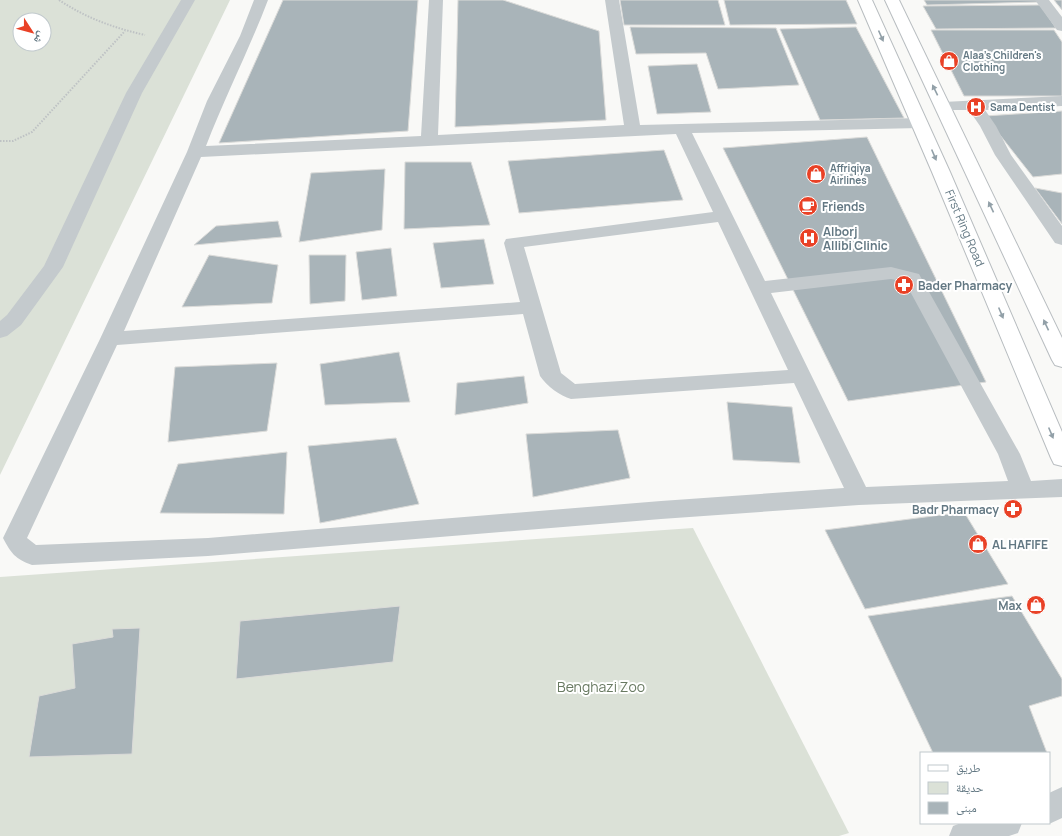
<svg xmlns="http://www.w3.org/2000/svg" width="1062" height="836" font-family="Manrope,'Noto Naskh Arabic',sans-serif">
<style>
.green{fill:#dbe1d7;fill-rule:evenodd}
.building{fill:#a9b4b9;stroke:#dbdbd9}
.lines{fill:none;stroke-linecap:round;stroke-linejoin:round}
.major-casing{stroke:#b8bdc0;stroke-width:2}
.path{stroke:#bec2c4;stroke-width:2;stroke-dasharray:1.5 1.5;stroke-linecap:butt}
.minor{fill:#c4cacd;fill-rule:evenodd}
.major{fill:#fff;fill-rule:evenodd}
.oneway{fill:#92a0a8}
.labels{text-anchor:middle;dominant-baseline:central;stroke-width:4;stroke-linejoin:round;paint-order:stroke}
.far-poi-label{font-size:10px;font-weight:bold;fill:#637883;stroke:#fff;text-anchor:start}
.poi-label{font-size:12px;font-weight:bold;fill:#637883;stroke:#fff;text-anchor:start}
.street-label{font-size:12px;fill:#637883;stroke:#fff}
.near-park-label{font-size:14px;fill:#697a62;stroke:#fff}
</style>
<rect width="100%" height="100%" fill="#f9f9f7"/>
<!-- green -->
<g class="green">
<path d="M0 0H230L0 475ZM20 20H44V44H20Z"/>
<polygon points="693,528 849,833 839,836 0,836 0,577"/>
</g>
<!-- building -->
<g class="building">
<polygon points="283,0 418,0 408,131 219,143"/>
<polygon points="458,0 503,0 599,31 606,120 455,127"/>
<polygon points="620,0 718,0 725,25 624,25"/>
<polygon points="724,0 846,0 857,24 730,25"/>
<polygon points="924,0 1037,0 1038,2 927,5"/>
<polygon points="1054,0 1062,0 1062,10"/>
<polygon points="1040,5 1056,28 936,29 923,6"/>
<polygon points="630,27 776,28 799,85 718,89 706,53 636,54"/>
<polygon points="856,27 904,118 820,120 780,29"/>
<polygon points="931,30 1054,30 1062,42 1062,96 964,96"/>
<polygon points="697,64 711,112 657,114 648,66"/>
<polygon points="1062,111 1062,174 1033,177 985,116"/>
<polygon points="867,137 986,382 848,401 723,148"/>
<polygon points="664,150 683,200 519,213 508,161"/>
<polygon points="405,162 471,162 490,225 404,229"/>
<polygon points="385,169 382,230 299,242 311,173"/>
<polygon points="1035,188 1062,193 1062,224"/>
<polygon points="278,221 282,237 194,245 216,226"/>
<polygon points="484,239 494,284 441,288 433,243"/>
<polygon points="391,248 397,296 362,300 356,252"/>
<polygon points="209,255 278,265 272,303 182,307"/>
<polygon points="309,255 346,255 345,301 310,304"/>
<polygon points="399,352 410,402 325,405 320,364"/>
<polygon points="277,363 267,431 168,442 175,367"/>
<polygon points="524,376 528,403 455,415 457,383"/>
<polygon points="727,402 792,407 800,463 733,460"/>
<polygon points="618,430 630,478 533,497 526,434"/>
<polygon points="396,438 419,504 320,523 308,446"/>
<polygon points="287,452 284,514 160,513 178,464"/>
<polygon points="964,512 1008,584 865,609 825,530"/>
<polygon points="1012,596 1062,679 1062,696 1029,706 1047,753 933,753 868,616"/>
<polygon points="400,606 393,662 236,679 240,621"/>
<polygon points="140,628 132,754 29,757 39,696 75,688 72,644 113,637 112,629"/>
</g>
<g class="lines">
<!-- major casing -->
<g class="major-casing">
<g id="major">
<polygon points="858,0 872,0 950,172 1062,432 1062,466 1054,464 1051,458 932,172"/>
<polygon points="885,0 899,0 1062,338 1062,367 1055,365 1052,360"/>
</g>
</g>
<!-- path -->
<g class="path">
<path d="M59 0C86 18 114 28 145 35"/>
<polyline points="0,141 13,141 32,132 125,31"/>
</g>
<!-- minor -->
<g class="minor">
<polygon points="181,0 195,0 142,93 63,267 21,325 7,336 0,338 0,321 7,315 44,266 126,93"/>
<path d="M254 0H268C249 50 225 97 206 146L421 136 429 0H443L438 135 624 125 605 0H619L640 125 920 118 926 120 928 123 926 126 920 128 692 133 765 281 891 267 919 274 1020 454 1031 481 1062 479V497L859 505 661 519 208 556 32 565C15 559 11 553 3 538L100 339 187 152 207 101 240 36ZM676 134 713 212 506 239 504 243 520 302 124 331 201 157ZM718 222 788 370 575 384 561 373 524 247ZM891 279 905 282 998 454 1008 481 866 487 771 293ZM523 314 540 376C547 386 560 396 571 399L794 383 844 488 661 501 208 538 36 545 27 538 117 345Z"/>
<polygon points="1035,0 1049,0 1062,17 1062,31 1057,30"/>
<polygon points="1062,96 1062,106 985,110 996,126 1011,155 1062,226 1062,245 1055,243 995,155 980,126 969,110 937,110 935,107 937,104 943,102"/>
<polygon points="1062,787 1062,818 1049,824 1047,823 1049,823 1049,793"/>
<polygon points="961,823 1022,823 1018,833 1009,836 949,836 953,826"/>
</g>
<!-- major -->
<use href="#major" class="major"/>
</g>
<!-- one-way arrows -->
<defs><path id="oneway-solid" d="M-6-.8H1V-3.2L6.5 0L1 3.2V.8H-6Z"/></defs>
<g class="oneway">
<use href="#oneway-solid" transform="translate(881 36) rotate(66)"/>
<use href="#oneway-solid" transform="translate(935 90) rotate(-116)"/>
<use href="#oneway-solid" transform="translate(934 155) rotate(67)"/>
<use href="#oneway-solid" transform="translate(991 207) rotate(-115)"/>
<use href="#oneway-solid" transform="translate(1001 313) rotate(67)"/>
<use href="#oneway-solid" transform="translate(1046 325) rotate(-115)"/>
<use href="#oneway-solid" transform="translate(1051 433) rotate(67)"/>
</g>
<!-- icons -->
<defs>
<g id="shop-disc" transform="scale(1)"><circle r="9.5" fill="#e94126" stroke="#fff"/><path d="M-5-2.5h2.3a2.7 3.5 0 0 1 5.4 0H5L5.5 6h-11ZM-1.5-2.5h3a1.5 2.3 0 0 0-3 0Z" fill="#fff"/></g>
<g id="hospital-disc" transform="scale(1)"><circle r="9.5" fill="#e94126" stroke="#fff"/><path d="M-5-5h3v3.5h4V-5h3V5h-3V1.5h-4V5h-3Z" fill="#fff"/></g>
<g id="cafe-disc" transform="scale(1)"><circle r="9.5" fill="#e94126" stroke="#fff"/><path d="M-5.5-4.5H6V0H3Q3 3.5 0 3.5H-2.5Q-5.5 3.5-5.5 0ZM3-3.2v2h1.7v-2ZM-6 4.5H4V6H-6Z" fill="#fff"/></g>
<g id="pharmacy-disc" transform="scale(1)"><circle r="9.5" fill="#e94126" stroke="#fff"/><path d="M-2-6h4v4h4v4h-4v4h-4v-4h-4v-4h4Z" fill="#fff"/></g>
</defs>
<g fill-rule="evenodd">
<use href="#shop-disc" x="949" y="61"/>
<use href="#hospital-disc" x="976" y="107"/>
<use href="#shop-disc" x="816" y="174"/>
<use href="#cafe-disc" x="808" y="206"/>
<use href="#hospital-disc" x="809" y="238"/>
<use href="#pharmacy-disc" x="904" y="285"/>
<use href="#pharmacy-disc" x="1013" y="509"/>
<use href="#shop-disc" x="978" y="544"/>
<use href="#shop-disc" x="1036" y="605"/>
</g>
<g class="labels">
<!-- far-poi labels -->
<g class="far-poi-label">
<text x="963" y="55">Alaa's Children's<tspan x="963" dy="12">Clothing</tspan></text>
<text x="990" y="107">Sama Dentist</text>
<text x="830" y="168">Affriqiya<tspan x="830" dy="12">Airlines</tspan></text>
</g>
<!-- poi labels -->
<g class="poi-label">
<text x="822" y="206">Friends</text>
<text x="823" y="231">Alborj<tspan x="823" dy="14">Allibi Clinic</tspan></text>
<text x="918" y="285">Bader Pharmacy</text>
<text x="999" y="509" text-anchor="end">Badr Pharmacy</text>
<text x="992" y="544">AL HAFIFE</text>
<text x="1022" y="605" text-anchor="end">Max</text>
</g>
<!-- street labels -->
<g class="street-label">
<text transform="translate(965 228) rotate(67)">First Ring Road</text>
</g>
<!-- near-park labels -->
<g class="near-park-label">
<text x="601" y="686">Benghazi Zoo</text>
</g>
</g>
<!-- legend -->
<rect x="920" y="752" width="130" height="72" fill="#ffffff" stroke="#c1c9cd"/>
<rect x="928" y="765" width="20" height="6" fill="#ffffff" stroke="#c1c9cd"/>
<text x="956" y="772" font-size="12" fill="#637883">طريق</text>
<rect x="928" y="782" width="20" height="12" fill="#dbe1d7" stroke="#c1c9cd"/>
<text x="956" y="792" font-size="12" fill="#637883">حديقة</text>
<rect x="928" y="802" width="20" height="12" fill="#a9b4b9" stroke="#c1c9cd"/>
<text x="956" y="812" font-size="12" fill="#637883">مبنى</text>
<!-- north arrow -->
<g transform="translate(32 32) rotate(126)"><circle r="19" fill="#ffffff" stroke="#c1c9cd"/>
<path d="M0-3L7 15L0 10L-7 15Z" fill="#e94126"/>
<text y="-6" font-size="11" font-weight="bold" text-anchor="middle" fill="#637883">ش</text>
</g>
</svg>
